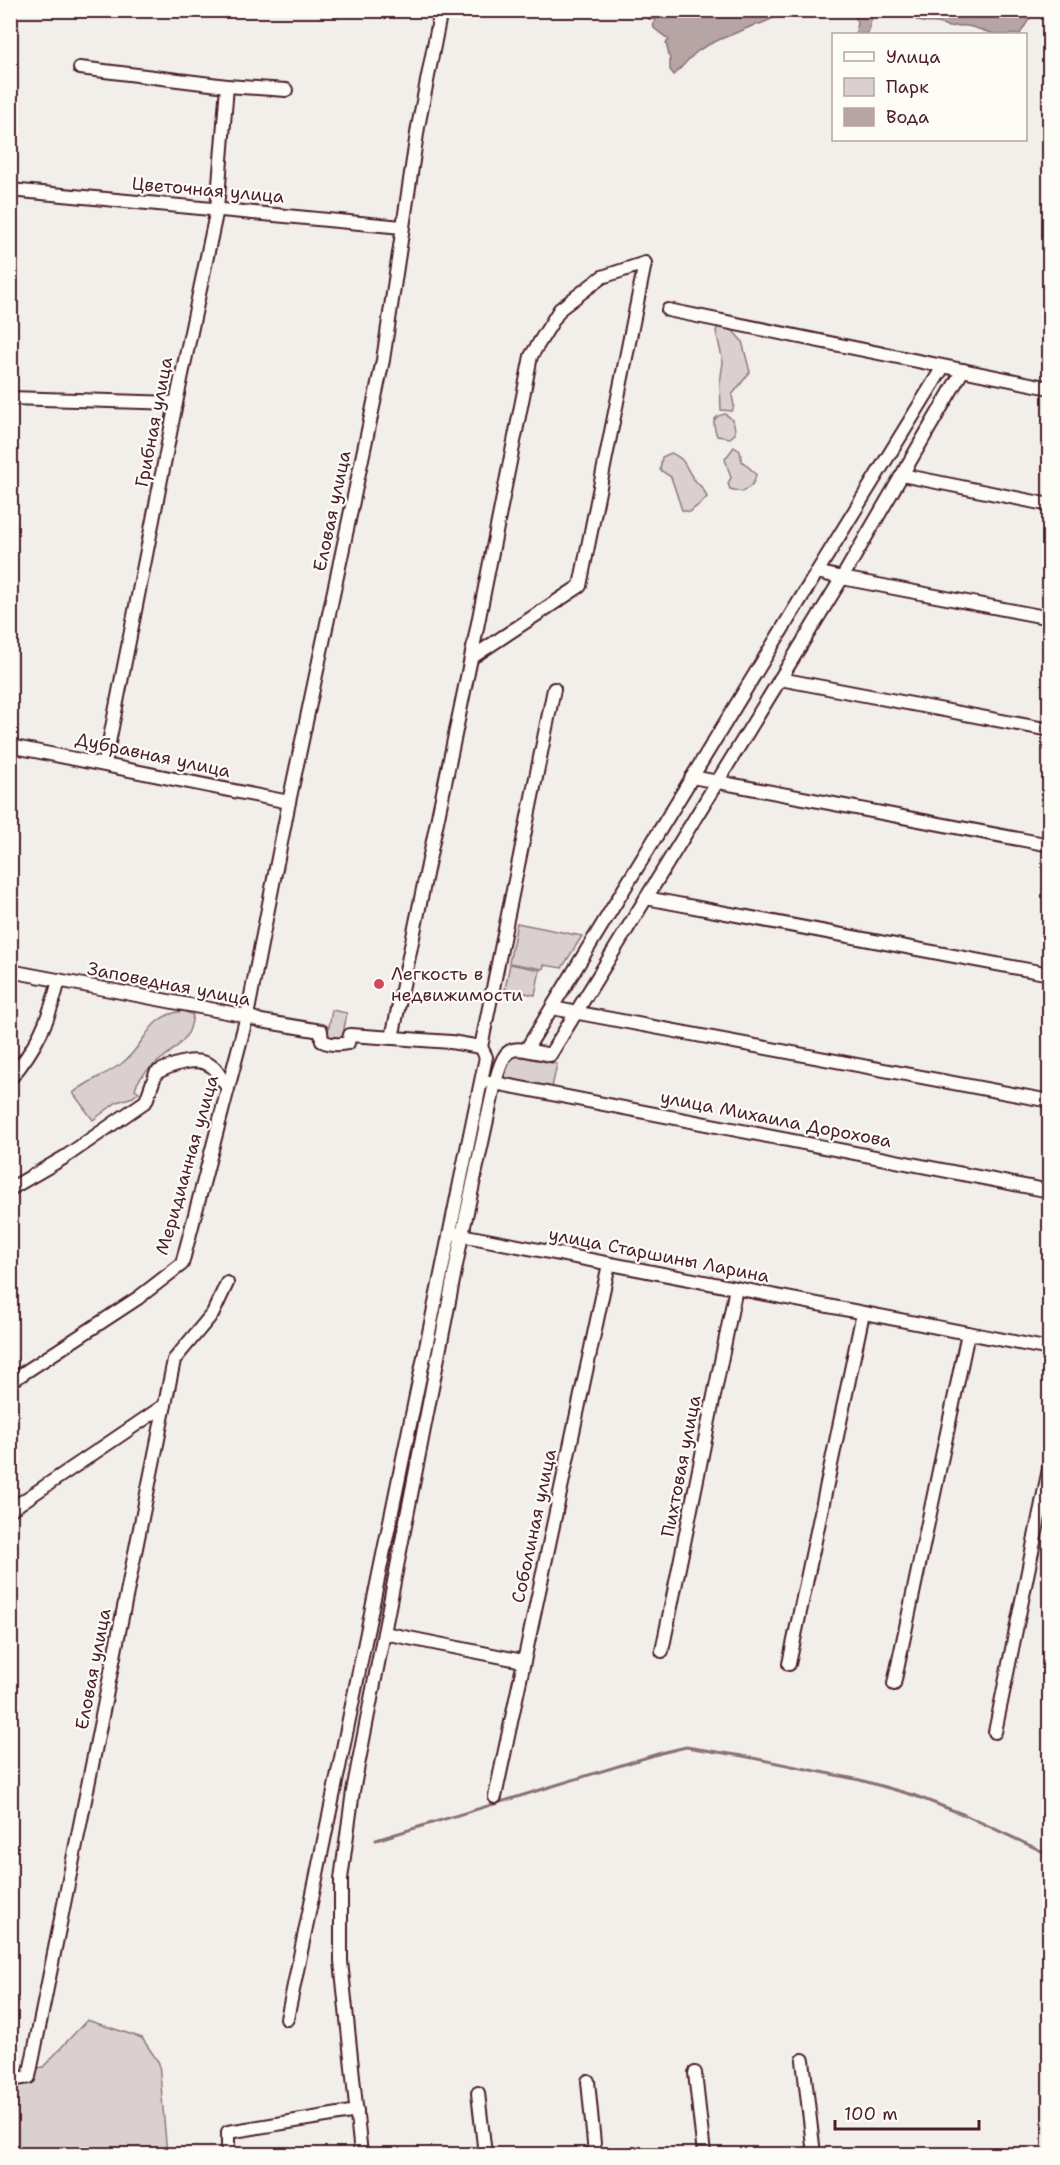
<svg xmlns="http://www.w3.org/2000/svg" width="1060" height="2165" font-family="'Shantell Sans',sans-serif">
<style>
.green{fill:#d9d0cf;stroke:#92787d;stroke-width:1.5}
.water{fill:#b7a5a6;stroke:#8b6f75;stroke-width:1.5}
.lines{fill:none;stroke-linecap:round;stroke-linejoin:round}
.stream{stroke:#8b6f75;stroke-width:3}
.minor-casing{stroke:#4a1f2b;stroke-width:16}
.minor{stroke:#fdfcf7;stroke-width:12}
.poi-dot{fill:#d1495b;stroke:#fdfcf7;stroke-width:2}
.labels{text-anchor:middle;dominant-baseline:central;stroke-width:4.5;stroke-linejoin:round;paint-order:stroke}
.street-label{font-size:18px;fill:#4a1f2b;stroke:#fdfcf7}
.poi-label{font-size:18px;fill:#4a1f2b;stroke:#fdfcf7;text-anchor:start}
</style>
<rect width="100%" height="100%" fill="#f2efeb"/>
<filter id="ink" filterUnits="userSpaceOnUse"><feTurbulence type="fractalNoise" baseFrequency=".0167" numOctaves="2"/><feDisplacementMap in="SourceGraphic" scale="12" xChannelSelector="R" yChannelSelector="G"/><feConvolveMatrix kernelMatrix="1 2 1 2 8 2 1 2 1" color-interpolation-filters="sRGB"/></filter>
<g filter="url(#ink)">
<!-- green -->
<g class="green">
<polygon points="727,324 742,341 750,372 732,395 734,406 732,411 721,410 720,383 723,362 716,331 718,326"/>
<path d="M725 414C734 419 735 425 735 434L730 438 717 436C713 424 710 417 725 414Z"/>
<path d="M734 447 740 451 742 461 756 474C755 484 750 487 742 492L730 489 728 483 731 478 725 459Z"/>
<path d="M671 453C687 460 684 466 693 478 699 486 703 486 707 497 703 503 696 506 690 512L682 510 671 477 660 470 662 457Z"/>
<polygon points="517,923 582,936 562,968 544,965 543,969 509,963"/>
<polygon points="510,964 540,970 535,995 505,989"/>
<polygon points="332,1010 347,1013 342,1040 327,1038"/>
<path d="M183 1011 193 1015C192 1020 191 1028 188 1033 175 1056 142 1065 135 1089L139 1092 133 1097 117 1102 93 1120 73 1093C88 1081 105 1075 121 1064 147 1045 145 1016 183 1011Z"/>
<polygon points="515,1055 557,1064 552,1088 509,1080 502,1077 506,1059"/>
<polygon points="87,2020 142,2038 159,2063 167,2154 11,2154 10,2074 43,2067"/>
</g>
<!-- water -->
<g class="water">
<path d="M658 10H807V11L804 15 785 13 760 24H756C737 34 715 39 698 51 690 57 682 67 674 75L670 70V60L666 43 669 40 654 28 653 24 656 20 649 19 644 16 649 12 648 16H654Z"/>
<polygon points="851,11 873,11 868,34 856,34 857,21"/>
<path d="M908 11H1034L1020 34C1013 34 1003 36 995 34 974 29 973 23 948 27 939 20 928 25 919 21 915 20 911 14 908 11Z"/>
</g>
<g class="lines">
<!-- stream -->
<polyline class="stream" points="376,1840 661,1753 686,1747 743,1756 860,1780 913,1795 965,1815 1050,1855"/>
<!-- minor casing -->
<g class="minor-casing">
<g id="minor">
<polyline points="80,68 227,86 286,90"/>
<polyline points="10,190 402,227"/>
<polyline points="668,310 1050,388"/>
<polyline points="963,370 842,578 1050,618"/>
<polyline points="10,398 176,403"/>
<polyline points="902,475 1050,505"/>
<polyline points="817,572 943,367"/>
<polyline points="780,679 1050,730"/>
<polyline points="10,746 289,802"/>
<polyline points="105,763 176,403 217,209 227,86"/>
<polyline points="692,777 1050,845"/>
<polyline points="646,898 1050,974"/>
<path d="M10 971 247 1016 261 1021 321 1031 322 1041C331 1045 339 1045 348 1043L350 1035 451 1042 481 1047 486 1057 287 2019"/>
<polyline points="552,1008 1050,1101"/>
<polyline points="392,1038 471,658 531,356 560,309 602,277 645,263 580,586 471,658"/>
<polyline points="481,1047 554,689"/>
<path d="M526 1050 817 572 842 578 550 1055C511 1047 506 1041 495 1083L1050 1191"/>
<path d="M10 1079C37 1047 49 1020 59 980"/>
<path d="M10 1189 65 1157 146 1101 156 1073C171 1065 198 1054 214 1068 219 1073 223 1082 228 1088"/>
<polyline points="456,1234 1050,1349"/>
<polyline points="10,1382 138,1298 182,1264 247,1016 289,802 383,360 418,127 441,10"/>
<polyline points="10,1510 165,1405"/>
<polyline points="384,1633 523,1661"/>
<polyline points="662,1651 736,1288"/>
<polyline points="789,1664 863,1313"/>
<polyline points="894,1684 968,1333"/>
<polyline points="995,1732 1050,1464"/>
<polyline points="495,1797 609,1264"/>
<polyline points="803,2060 814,2154"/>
<polyline points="695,2073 704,2154"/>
<polyline points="10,2080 29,2077 174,1360 213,1313 227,1283"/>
<polyline points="588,2081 595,2154"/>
<polyline points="478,2093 485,2154"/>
<polyline points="228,2154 228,2132 357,2111"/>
<polyline points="361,2154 341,1961 341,1879 353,1791 462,1235 495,1083 489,1082"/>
</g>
</g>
<!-- minor -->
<use href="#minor" class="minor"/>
</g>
</g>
<!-- markers -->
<circle class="poi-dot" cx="379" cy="984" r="6"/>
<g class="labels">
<!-- street labels -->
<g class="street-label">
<text transform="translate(208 190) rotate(5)">Цветочная улица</text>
<text transform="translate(154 422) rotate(-79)">Грибная улица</text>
<text transform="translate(332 511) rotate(-78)">Еловая улица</text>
<text transform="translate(153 755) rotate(12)">Дубравная улица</text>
<text transform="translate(169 984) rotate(11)">Заповедная улица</text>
<text transform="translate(776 1119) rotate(11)">улица Михаила Дорохова</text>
<text transform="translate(187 1165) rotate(-74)">Меридианная улица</text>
<text transform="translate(659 1255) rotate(11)">улица Старшины Ларина</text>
<text transform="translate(681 1466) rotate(-79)">Пихтовая улица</text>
<text transform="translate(534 1526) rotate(-78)">Соболиная улица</text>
<text transform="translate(93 1669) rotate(-79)">Еловая улица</text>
</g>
<!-- poi labels -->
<g class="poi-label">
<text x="391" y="974">Легкость в<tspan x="391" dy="21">недвижимости</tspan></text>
</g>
</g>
<!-- margin -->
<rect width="1060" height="2165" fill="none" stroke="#fdfcf7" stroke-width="36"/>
<rect x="18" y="18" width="1024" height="2129" fill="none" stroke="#4a1f2b" stroke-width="2" filter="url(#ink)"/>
<!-- legend -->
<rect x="832" y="33" width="195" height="108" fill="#fdfcf7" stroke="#b5a4a5" stroke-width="1.5"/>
<rect x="844" y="52" width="30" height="9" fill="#fdfcf7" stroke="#b5a4a5" stroke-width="1.5"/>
<text x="886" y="63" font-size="18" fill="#4a1f2b">Улица</text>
<rect x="844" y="78" width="30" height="18" fill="#d9d0cf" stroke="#b5a4a5" stroke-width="1.5"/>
<text x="886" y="93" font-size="18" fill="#4a1f2b">Парк</text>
<rect x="844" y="108" width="30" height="18" fill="#b7a5a6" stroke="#b5a4a5" stroke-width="1.5"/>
<text x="886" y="123" font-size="18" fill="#4a1f2b">Вода</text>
<!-- scale -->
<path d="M835 2120v9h144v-9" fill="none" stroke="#4a1f2b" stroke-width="3"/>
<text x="844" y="2120" font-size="18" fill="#4a1f2b" stroke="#fdfcf7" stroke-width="4.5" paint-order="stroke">100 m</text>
</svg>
